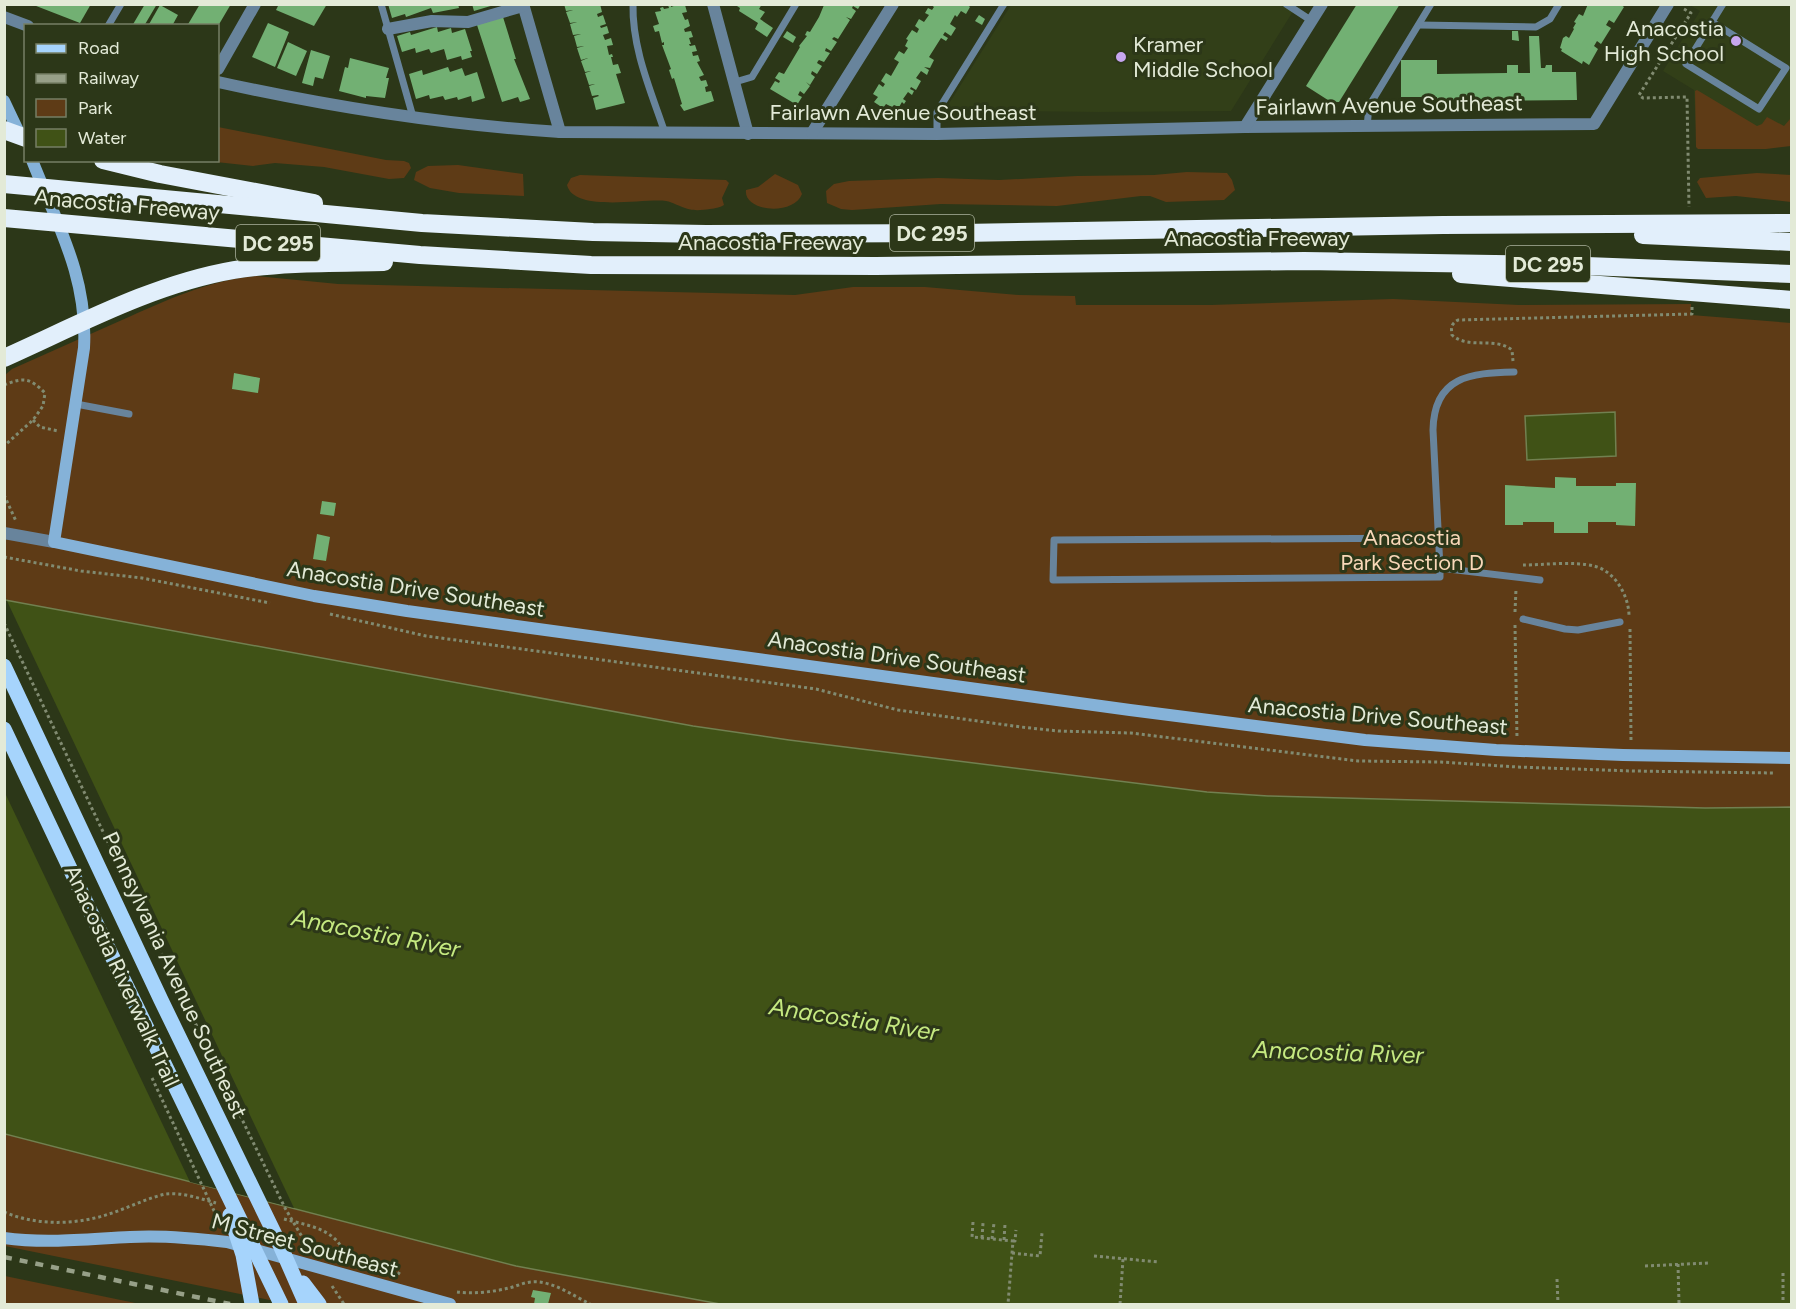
<svg xmlns="http://www.w3.org/2000/svg" width="1796" height="1309" font-family="Figtree,sans-serif">
<style>
.built{fill:#323f18}
.green{fill:#5e3b16}
.water{fill:#405216;stroke:#718050;stroke-width:1.5}
.pier{fill:#2c3718}
.building{fill:#72b073}
.lines{fill:none;stroke-linecap:round;stroke-linejoin:round}
.path{stroke:#818b71;stroke-width:3;stroke-dasharray:3 3;stroke-linecap:butt}
.lane{stroke:#68849c;stroke-width:7}
.street{stroke:#68849c;stroke-width:12}
.secondary{stroke:#85b2d8;stroke-width:12}
.primary{stroke:#a6d4fc;stroke-width:15}
.highway{stroke:#e2effb;stroke-width:18}
.rail{stroke:#97a088;stroke-width:4.5;stroke-dasharray:8 8;stroke-linecap:butt}
.poi-dot{fill:#c7a6ef;stroke:#2c3718;stroke-width:2}
.labels{text-anchor:middle;dominant-baseline:central;stroke-width:6;stroke-linejoin:round;paint-order:stroke}
.shield{fill:#2c3718;stroke:#acb49e;stroke-width:1.5}
.shield-label{font-size:21px;font-weight:bold;fill:#e3ead7}
.poi-label{font-size:22px;fill:#e3ead7;stroke:#2c3718;text-anchor:end}
.street-label{font-size:22px;fill:#e3ead7;stroke:#2c3718}
.park-label{font-size:22px;fill:#f8d7b8;stroke:#2c3718}
.water-label{font-size:24px;font-style:italic;fill:#c5e980;stroke:#2c3718}
</style>
<rect width="100%" height="100%" fill="#2c3718"/>
<!-- built -->
<g class="built">
<polygon points="1011,5 1297,5 1231,111 1098,112 945,110"/>
<polygon points="1690,5 1791,5 1791,132 1696,131 1694,90 1663,71 1700,11"/>
</g>
<!-- green -->
<g class="green">
<polygon points="1697,90 1757,126 1762,124 1767,117 1784,126 1791,118 1791,146 1766,149 1698,149 1696,147 1695,91"/>
<polygon points="218,127 386,160 404,161 409,163 411,168 404,178 389,179 324,167 275,163 253,166 207,161 218,160"/>
<polygon points="458,165 523,174 524,196 459,193 430,188 414,180 416,172 428,166"/>
<polygon points="1187,172 1227,173 1232,180 1235,190 1224,200 1166,202 1150,196 1141,196 1057,206 941,204 852,210 841,209 827,203 826,191 834,184 849,181 938,178 999,180 1077,176 1154,175"/>
<polygon points="1757,173 1791,175 1791,202 1736,196 1706,198 1697,182 1700,178"/>
<path d="M775 174 798 185 802 194C794 216 743 212 746 190L758 187Z"/>
<path d="M580 175 726 180 729 183 722 198 724 205C719 208 716 208 710 209 702 210 696 211 688 209 680 207 673 202 666 201 644 198 574 213 567 185L571 178Z"/>
<path d="M256 276 338 284 795 295 853 287H925L1019 295 1075 296 1076 305H1211L1393 299 1519 305 1691 304V315L1791 323V807L1705 808 1268 796 1207 792 789 740 693 726 7 601 5 595V375L12 369C49 353 85 336 122 320 165 301 208 280 256 276Z"/>
<polygon points="5,1134 516,1266 720,1304 289,1304 5,1246"/>
<polygon points="5,1276 140,1304 5,1304"/>
</g>
<!-- water -->
<g class="water">
<polygon points="1615,412 1616,456 1527,460 1525,416"/>
<polygon points="5,600 693,726 789,740 1207,792 1268,796 1705,808 1791,807 1791,1304 720,1304 516,1266 5,1134"/>
</g>
<!-- pier -->
<polygon class="pier" points="5,600 7,601 294,1208 190,1182 5,793"/>
<!-- building -->
<g class="building">
<polygon points="31,4 91,4 80,23"/>
<polygon points="145,4 157,4 144,26 132,26"/>
<polygon points="200,4 231,4 218,26 187,26"/>
<polygon points="279,4 327,4 314,26 276,10"/>
<polygon points="388,4 458,4 459,8 433,13 431,8 406,17 405,14 392,18"/>
<polygon points="472,4 494,4 494,5 474,11"/>
<polygon points="564,4 600,4 602,12 597,14 598,17 603,15 606,24 600,26 601,28 607,26 609,33 603,35 605,40 611,38 613,45 607,46 609,55 612,54 613,57 611,57 613,65 618,64 621,73 616,74 625,103 596,110 593,98 599,96 598,95 592,96 589,86 595,84 589,85 585,73 591,71 585,72 581,61 588,58 581,60 577,48 584,46 577,47 574,36 581,34 573,35 570,24 577,22 570,23 566,12 573,10 566,11"/>
<polygon points="679,4 685,5 687,12 682,13 685,20 688,19 690,26 684,29 685,32 691,31 693,37 689,38 691,44 689,44 690,46 695,45 697,51 692,52 693,56 698,55 700,61 697,62 704,75 699,77 701,81 706,80 708,86 705,87 706,92 711,91 714,101 684,111 680,105 682,104 674,78 672,79 669,70 671,69 662,45 664,45 664,42 662,43 659,31 655,32 653,26 659,24 655,12 661,11 660,8 663,7 664,9 669,8 668,5 671,5 671,7"/>
<polygon points="734,4 762,4 759,9 765,12 760,19 773,28 767,37 755,29 758,23 739,11 740,8"/>
<polygon points="827,4 861,4 858,9 853,6 852,8 856,11 851,19 846,17 850,20 838,39 834,37 832,39 837,42 831,51 826,48 825,51 830,53 824,62 819,60 818,61 817,63 822,66 817,74 812,71 811,74 815,77 810,85 806,82 810,86 804,94 800,91 798,95 802,97 797,105 770,89 775,81 779,83 780,81 775,78 779,72 784,74 800,47 799,46 807,36 805,35 807,31 810,32 819,17 824,5 826,6"/>
<polygon points="930,4 967,4 970,7 966,14 961,11 957,17 955,15 950,24 956,28 951,36 945,32 943,35 948,38 946,41 941,38 929,57 934,60 930,68 924,67 929,70 927,75 921,71 916,78 921,81 916,90 911,87 910,89 914,91 912,95 908,92 903,99 906,101 904,104 902,102 899,107 894,105 892,107 886,104 883,108 874,102 878,97 873,94 879,84 883,87 885,84 881,81 886,73 891,76 899,62 894,59 899,51 904,54 908,48 905,46 908,40 906,39 912,30 917,33 919,29 915,26 919,19 924,22 929,15 925,13 928,8 932,10 934,7"/>
<polygon points="1357,4 1400,4 1339,102 1331,102 1306,86"/>
<polygon points="1588,4 1620,4 1624,7 1614,23 1609,20 1606,25 1611,28 1601,44 1597,41 1594,46 1598,49 1589,65 1583,61 1582,64 1561,51 1562,49 1560,48 1563,38 1566,36 1569,38 1574,29 1573,28 1576,23 1574,22 1579,14 1583,16"/>
<polygon points="160,5 178,15 172,26 148,26"/>
<polygon points="979,15 985,19 982,25 975,21"/>
<polygon points="503,17 516,59 514,59 530,99 520,102 518,97 502,102 477,25"/>
<polygon points="268,23 289,32 275,67 252,57"/>
<polygon points="437,27 438,32 451,28 452,33 465,29 472,51 470,51 472,57 462,60 461,56 447,60 444,49 431,53 429,49 416,53 415,48 402,52 397,36 410,32 411,35"/>
<polygon points="787,31 796,37 793,43 783,37"/>
<polygon points="1512,31 1518,31 1519,41 1512,40"/>
<polygon points="1529,36 1539,36 1541,68 1545,68 1546,65 1552,65 1552,72 1576,72 1577,100 1437,101 1437,97 1401,97 1401,60 1437,60 1437,74 1507,73 1507,65 1518,65 1518,73 1530,73"/>
<polygon points="288,42 307,51 296,76 277,68"/>
<polygon points="311,50 330,56 323,79 315,77 313,86 302,83"/>
<polygon points="350,58 389,68 386,78 389,78 385,98 366,96 366,98 339,91 345,67 348,68"/>
<polygon points="448,67 450,72 462,68 465,76 477,72 485,98 472,102 471,96 458,100 457,97 445,100 443,96 430,99 429,95 416,99 409,74 422,70 423,75"/>
<polygon points="234,373 260,378 258,393 232,389"/>
<polygon points="1555,477 1576,478 1576,486 1616,486 1616,483 1636,483 1635,526 1616,525 1616,522 1588,522 1588,533 1554,533 1554,522 1523,522 1523,525 1505,525 1505,485 1555,488"/>
<polygon points="322,501 336,503 334,516 320,514"/>
<polygon points="317,534 330,537 326,561 313,559"/>
<polygon points="533,1290 551,1293 548,1304 534,1304 535,1298 531,1297"/>
</g>
<g class="lines">
<!-- path -->
<g class="path">
<polyline points="1684,9 1691,13 1639,95 1643,98 1687,97 1689,207"/>
<path d="M1513 361 1512 350C1494 336 1469 350 1452 335 1451 327 1451 324 1458 320L1692 314V307"/>
<path d="M4 385C24 377 30 378 45 393L43 406 33 420 4 446"/>
<polyline points="33,420 40,427 58,431"/>
<polyline points="4,495 16,521"/>
<polyline points="4,557 81,571 142,578 270,603"/>
<path d="M1523 565C1543 565 1575 561 1594 566 1615 571 1629 596 1629 616"/>
<polyline points="1515,612 1516,589"/>
<polyline points="330,614 426,636 816,689 898,710 1021,727 1058,731 1131,733 1358,761 1441,762 1517,767 1632,771 1775,773"/>
<polyline points="4,623 124,876 285,1208 311,1252"/>
<polyline points="1515,625 1517,738"/>
<polyline points="1630,629 1631,742"/>
<polyline points="152,1078 215,1213"/>
<path d="M4 1212C37 1226 76 1225 109 1214 128 1208 147 1198 166 1194 182 1192 201 1199 216 1203"/>
<path d="M284 1219C302 1224 325 1227 338 1242 342 1247 344 1254 349 1259L370 1258 402 1275"/>
<polyline points="973,1222 972,1237 1013,1241 1008,1304"/>
<polyline points="982,1238 983,1223"/>
<polyline points="992,1239 994,1223"/>
<polyline points="1004,1240 1005,1224"/>
<polyline points="1013,1241 1015,1241 1016,1230"/>
<polyline points="1012,1253 1040,1256 1042,1233"/>
<polyline points="1094,1256 1159,1262"/>
<polyline points="1678,1264 1679,1304"/>
<polyline points="1645,1266 1708,1263"/>
<polyline points="1783,1273 1783,1304"/>
<polyline points="1557,1279 1558,1304"/>
<polyline points="332,1286 344,1304"/>
<path d="M457 1292C473 1294 493 1292 509 1288 517 1286 525 1282 532 1282 551 1280 574 1296 590 1304"/>
<polyline points="1120,1304 1123,1259"/>
</g>
<!-- lane -->
<g class="lane">
<polyline points="381,4 413,117"/>
<path d="M633 4C632 49 651 91 665 133"/>
<polyline points="1286,4 1312,21"/>
<polyline points="1712,22 1786,68 1759,109 1686,64 1723,4"/>
<polyline points="1419,25 1536,27 1550,19 1559,4"/>
<polyline points="108,26 121,4"/>
<polyline points="735,82 752,77 796,4"/>
<polyline points="1367,127 1369,106 1431,4"/>
<polyline points="937,134 937,112 1004,4"/>
<path d="M1514 372C1471 373 1434 376 1433 430L1440 568 1540 580"/>
<polyline points="76,404 129,414"/>
<polyline points="1440,538 1054,540 1053,580 1440,577 1440,568"/>
<polyline points="1523,619 1565,629 1578,630 1620,622"/>
</g>
<!-- street -->
<g class="street">
<polyline points="523,4 560,132"/>
<polyline points="713,4 748,134"/>
<polyline points="4,17 28,26"/>
<polyline points="388,29 432,21 468,22 523,6"/>
<polyline points="218,69 255,4"/>
<path d="M218 82C331 107 445 125 560 132L937 134 1245 127 1594 124 1668 4"/>
<polyline points="1245,127 1322,4"/>
<polyline points="812,133 893,4"/>
<polyline points="4,533 54,542"/>
</g>
<!-- secondary -->
<g class="secondary">
<polyline points="4,101 22,139"/>
<path d="M32 160C57 224 88 277 84 348L54 542 314 596 407 611 1130 710 1365 740 1496 750 1623 755 1792 758"/>
<path d="M4 1238C46 1244 88 1239 130 1237 162 1235 194 1238 227 1242L450 1304"/>
</g>
<!-- primary -->
<g class="primary">
<polyline points="4,666 161,1000 280,1245 306,1304"/>
<polyline points="4,729 92,915 281,1304"/>
<polyline points="230,1215 243,1255 252,1304"/>
<polyline points="303,1283 319,1304"/>
</g>
<!-- highway -->
<g class="highway">
<polyline points="4,130 26,138"/>
<polyline points="103,160 160,174 314,203"/>
<polyline points="4,184 422,223 593,232 706,234 962,233 1443,225 1792,223"/>
<polyline points="4,218 420,255 591,265 876,266 1304,261 1561,265 1792,274"/>
<polyline points="1643,235 1792,242"/>
<polyline points="1461,274 1792,300"/>
<path d="M4 358C78 325 153 284 234 270 283 262 334 263 384 262"/>
</g>
<!-- rail -->
<polyline class="rail" points="4,1257 230,1304"/>
</g>
<!-- markers -->
<g class="poi-dot">
<circle cx="1736" cy="41" r="6"/>
<circle cx="1121" cy="57" r="6"/>
</g>
<g class="labels">
<!-- shield labels -->
<g class="shield">
<rect x="890" y="215" width="84" height="36" rx="4.5"/>
<rect x="236" y="225" width="84" height="36" rx="4.5"/>
<rect x="1506" y="246" width="84" height="36" rx="4.5"/>
</g>
<g class="shield-label">
<text x="932" y="233">DC 295</text>
<text x="278" y="243">DC 295</text>
<text x="1548" y="264">DC 295</text>
</g>
<!-- poi labels -->
<g class="poi-label">
<text x="1724" y="28">Anacostia<tspan x="1724" dy="25">High School</tspan></text>
<text x="1133" y="44" text-anchor="start">Kramer<tspan x="1133" dy="25">Middle School</tspan></text>
</g>
<!-- street labels -->
<g class="street-label">
<text transform="translate(1389 105) rotate(-1)">Fairlawn Avenue Southeast</text>
<text x="903" y="112">Fairlawn Avenue Southeast</text>
<text transform="translate(127 205) rotate(5)">Anacostia Freeway</text>
<text x="1257" y="238">Anacostia Freeway</text>
<text x="771" y="242">Anacostia Freeway</text>
<text transform="translate(416 589) rotate(9)">Anacostia Drive Southeast</text>
<text transform="translate(897 657) rotate(8)">Anacostia Drive Southeast</text>
<text transform="translate(1378 716) rotate(5)">Anacostia Drive Southeast</text>
<text transform="translate(175 975) rotate(65)">Pennsylvania Avenue Southeast</text>
<text transform="translate(122 976) rotate(65)">Anacostia Riverwalk Trail</text>
<text transform="translate(305 1245) rotate(15)">M Street Southeast</text>
</g>
<!-- park labels -->
<g class="park-label">
<text x="1412" y="537">Anacostia<tspan x="1412" dy="25">Park Section D</tspan></text>
</g>
<!-- water labels -->
<g class="water-label">
<text transform="translate(376 933) rotate(11)">Anacostia River</text>
<text transform="translate(854 1019) rotate(9)">Anacostia River</text>
<text transform="translate(1338 1052) rotate(2)">Anacostia River</text>
</g>
</g>
<!-- border -->
<rect width="1796" height="1309" fill="none" stroke="#e3ead7" stroke-width="12"/>
<!-- legend -->
<rect x="24" y="24" width="195" height="138" fill="#2c3718" stroke="#757f64" stroke-width="1.5"/>
<rect x="36" y="44" width="30" height="9" fill="#a6d4fc" stroke="#757f64" stroke-width="1.5"/>
<text x="78" y="54" font-size="18" fill="#e3ead7">Road</text>
<rect x="36" y="74" width="30" height="9" fill="#97a088" stroke="#757f64" stroke-width="1.5"/>
<text x="78" y="84" font-size="18" fill="#e3ead7">Railway</text>
<rect x="36" y="99" width="30" height="18" fill="#5e3b16" stroke="#757f64" stroke-width="1.5"/>
<text x="78" y="114" font-size="18" fill="#e3ead7">Park</text>
<rect x="36" y="129" width="30" height="18" fill="#405216" stroke="#757f64" stroke-width="1.5"/>
<text x="78" y="144" font-size="18" fill="#e3ead7">Water</text>
</svg>
